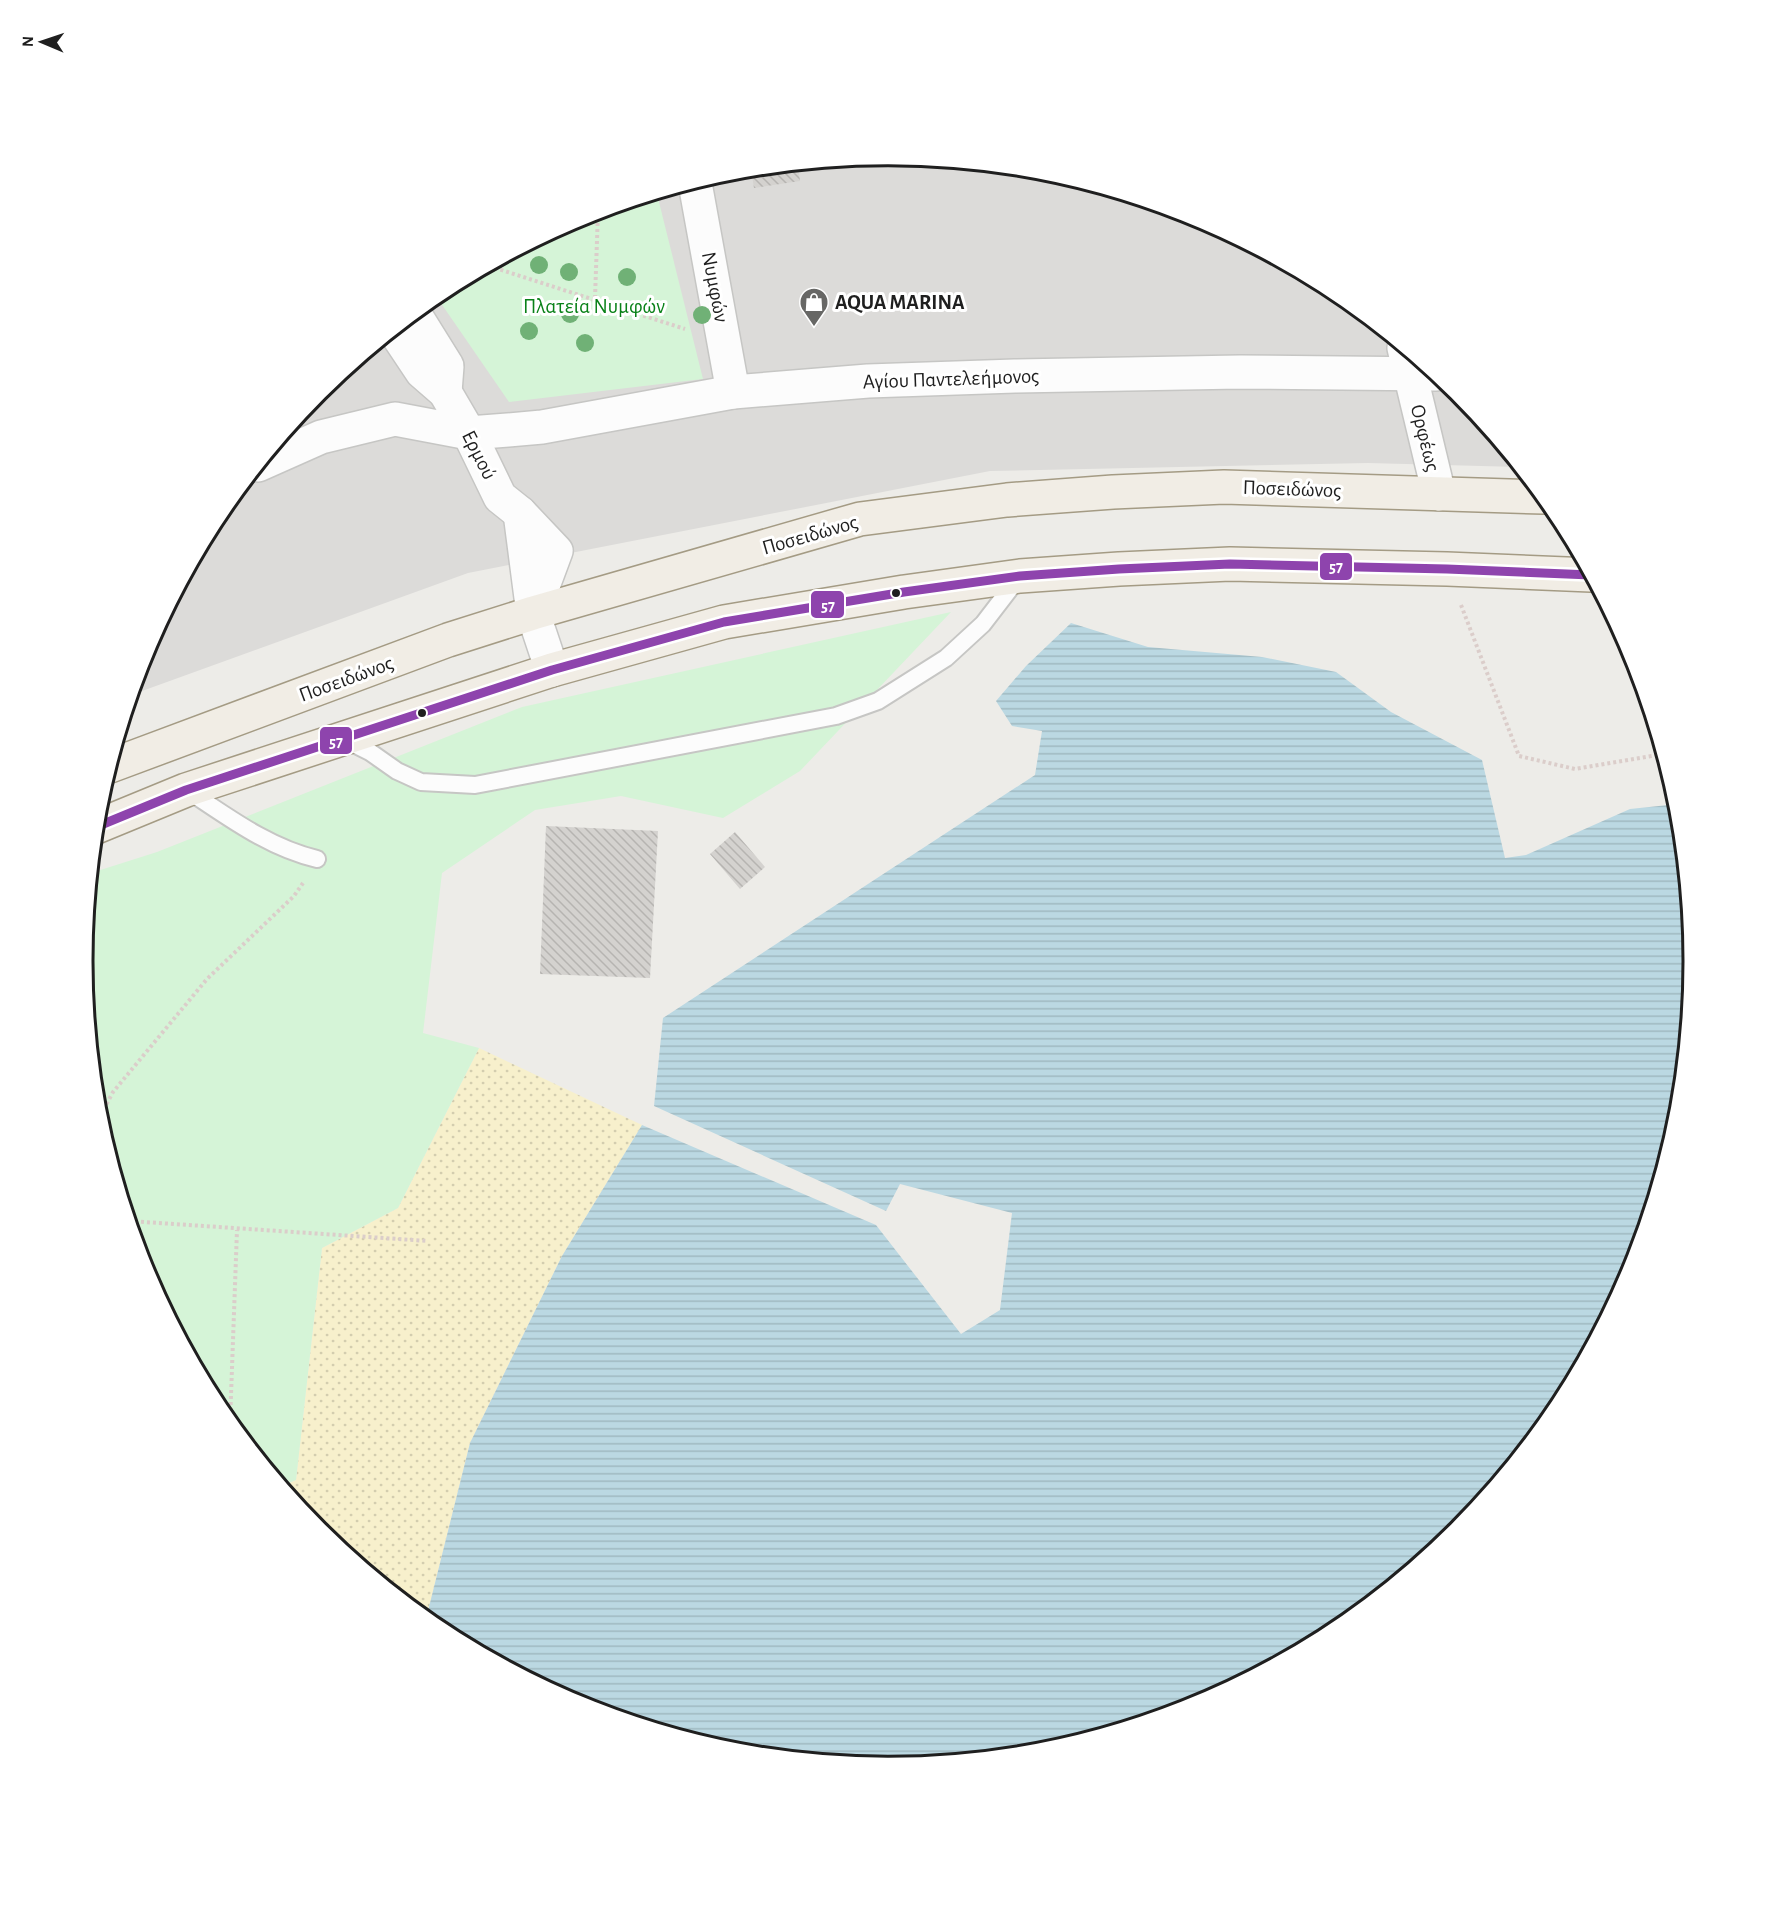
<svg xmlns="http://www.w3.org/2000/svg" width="1776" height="1923" font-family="'Alegreya Sans',sans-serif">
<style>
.residential{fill:#dcdbd9}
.sand{fill:url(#sand-dots)}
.park{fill:#d5f4d7}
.water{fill:url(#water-rules)}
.building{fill:url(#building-back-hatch)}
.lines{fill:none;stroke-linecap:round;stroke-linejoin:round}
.service-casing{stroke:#c6c6c4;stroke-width:20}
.minor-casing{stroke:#c6c6c4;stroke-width:36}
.tertiary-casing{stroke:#c6c6c4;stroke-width:36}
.primary-casing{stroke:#a49b84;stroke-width:36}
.path{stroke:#dbcdca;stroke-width:4;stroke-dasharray:3 3;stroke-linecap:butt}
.service{stroke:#fcfcfc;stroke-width:16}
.minor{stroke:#fcfcfc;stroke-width:33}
.tertiary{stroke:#fcfcfc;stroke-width:33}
.primary{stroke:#f1ede5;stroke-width:33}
.bus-1-casing{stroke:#fff;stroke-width:14}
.bus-1{stroke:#8e44ad;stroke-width:9}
.tree{fill:#70b176}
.bus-dot{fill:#1f1f1f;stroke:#fff;stroke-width:2}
.labels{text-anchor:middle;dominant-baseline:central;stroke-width:6;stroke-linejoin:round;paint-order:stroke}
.street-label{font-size:21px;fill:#1f1f1f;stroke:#fff}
.poi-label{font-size:21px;font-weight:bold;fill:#1f1f1f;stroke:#fff;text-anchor:start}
.park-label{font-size:21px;fill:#098118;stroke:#fff}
.rim{fill:none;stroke:#1f1f1f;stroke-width:3}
.line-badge{stroke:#fff;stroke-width:2}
.badge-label{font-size:16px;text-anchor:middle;font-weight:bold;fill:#fff}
</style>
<defs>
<pattern id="sand-dots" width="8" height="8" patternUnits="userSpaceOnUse" patternTransform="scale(1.5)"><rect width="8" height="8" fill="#f7f0cc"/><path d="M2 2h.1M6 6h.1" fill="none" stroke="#d3cdaf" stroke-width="1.8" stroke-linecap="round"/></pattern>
<pattern id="water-rules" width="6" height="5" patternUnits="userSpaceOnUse" patternTransform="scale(1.5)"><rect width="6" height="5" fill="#bbd8e2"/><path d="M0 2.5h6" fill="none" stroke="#a0b9c1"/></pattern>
<pattern id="building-back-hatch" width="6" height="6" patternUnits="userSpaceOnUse" patternTransform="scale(1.5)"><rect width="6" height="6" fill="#d4d2cf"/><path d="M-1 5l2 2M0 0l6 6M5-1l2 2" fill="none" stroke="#b6b4b1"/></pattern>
</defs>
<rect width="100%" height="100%" fill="#edece8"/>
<!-- residential -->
<polygon class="residential" points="888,156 1045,172 1197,217 1336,292 1458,392 1519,467 1368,463 990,471 468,573 131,695 144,653 218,514 319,392 441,292 580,217 731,171"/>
<!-- sand -->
<polygon class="sand" points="479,1048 642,1125 562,1256 470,1443 426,1619 318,1531 282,1486 296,1480 322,1248 398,1208"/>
<!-- park -->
<g class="park">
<polygon points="657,194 703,379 509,402 436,296 580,217"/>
<polygon points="951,612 800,771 723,818 621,796 535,810 442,873 423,1033 479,1048 398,1208 322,1248 296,1480 281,1486 218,1409 144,1269 98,1118 83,961 91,873 157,852 522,707"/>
</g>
<!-- water -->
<polygon class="water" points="1071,623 1148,647 1262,657 1336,672 1391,712 1482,760 1505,858 1526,855 1630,809 1678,804 1693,962 1678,1119 1632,1270 1558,1409 1457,1531 1335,1631 1196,1706 1045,1752 888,1767 731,1751 579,1706 440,1631 426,1619 470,1443 562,1256 642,1125 876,1225 961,1334 1000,1310 1012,1213 900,1184 886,1211 654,1106 663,1018 1035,775 1042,731 1012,726 996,701 1026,666"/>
<!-- building -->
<g class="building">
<polygon points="798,165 800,181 754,188 751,169"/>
<polygon points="546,826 658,831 650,978 540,974"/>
<polygon points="735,832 765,867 740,889 710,854"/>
</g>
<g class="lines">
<!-- service casing -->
<g class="service-casing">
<g id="service">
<polyline points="344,739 370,752 397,771 421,782 475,785 836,716 878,701 946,658 983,624 1019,577"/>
<path d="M187 790C228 817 269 848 317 859"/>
</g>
</g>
<!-- minor casing -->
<g class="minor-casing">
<g id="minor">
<polyline points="695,183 733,392"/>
<polyline points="1404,348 1439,494"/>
<polyline points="258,465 321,437 395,419 469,433 508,430 542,427 733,392 868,381 1015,376 1240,372 1436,374"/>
</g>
</g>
<!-- tertiary casing -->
<g class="tertiary-casing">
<g id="tertiary">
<polyline points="414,313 447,366 445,392"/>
<polyline points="394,330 422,372 445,392 469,433 500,497 520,513 556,551 533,613"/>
<polyline points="520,513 533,613 552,670"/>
</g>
</g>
<!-- primary casing -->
<g class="primary-casing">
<g id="primary">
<polyline points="110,766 448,640 533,613 860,519 1007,500 1113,492 1224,487 1544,497"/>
<polyline points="96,827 186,790 552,670 724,622 904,592 1020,576 1119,569 1230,564 1447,569 1591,575"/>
</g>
</g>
<!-- path -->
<g class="path">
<polyline points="489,266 685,329"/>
<polyline points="595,298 598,212"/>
<polyline points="1461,605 1519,756 1575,769 1663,754"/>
<polyline points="98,1120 113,1092 207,979 294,896 303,883"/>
<polyline points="129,1221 428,1241"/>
<polyline points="230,1423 237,1230"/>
</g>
<!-- service -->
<use href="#service" class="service"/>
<!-- minor -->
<use href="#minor" class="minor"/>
<!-- tertiary -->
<use href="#tertiary" class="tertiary"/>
<!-- primary -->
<use href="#primary" class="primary"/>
<!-- bus-1 casing -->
<g class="bus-1-casing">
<polyline id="bus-1" points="96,827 186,790 552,670 724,622 904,592 1020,576 1119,569 1230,564 1447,569 1591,575"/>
</g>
<!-- bus-1 -->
<use href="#bus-1" class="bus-1"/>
</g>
<!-- trees -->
<g class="tree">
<circle cx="539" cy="265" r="9"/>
<circle cx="569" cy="272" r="9"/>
<circle cx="627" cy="277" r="9"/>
<circle cx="570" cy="314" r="9"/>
<circle cx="702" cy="315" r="9"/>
<circle cx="529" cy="331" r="9"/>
<circle cx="585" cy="343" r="9"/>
</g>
<!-- icons -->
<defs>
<g id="shop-pin" transform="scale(1.5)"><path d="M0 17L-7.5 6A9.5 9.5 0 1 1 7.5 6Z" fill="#676765" stroke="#fff"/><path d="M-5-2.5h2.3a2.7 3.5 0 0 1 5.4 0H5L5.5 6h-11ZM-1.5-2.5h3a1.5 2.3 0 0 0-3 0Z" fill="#fff"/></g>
</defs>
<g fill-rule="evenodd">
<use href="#shop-pin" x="814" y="302"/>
</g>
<!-- markers -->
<g class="bus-dot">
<circle cx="896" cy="593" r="5"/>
<circle cx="422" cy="713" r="5"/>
</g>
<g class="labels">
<!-- street labels -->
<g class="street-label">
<text transform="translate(715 287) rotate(79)">Νυμφών</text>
<text transform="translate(951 379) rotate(-2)">Αγίου Παντελεήμονος</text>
<text transform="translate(1425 438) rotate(76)">Ορφέως</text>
<text transform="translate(479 455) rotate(63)">Ερμού</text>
<text transform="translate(1292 489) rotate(2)">Ποσειδώνος</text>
<text transform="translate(810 535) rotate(-16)">Ποσειδώνος</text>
<text transform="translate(346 679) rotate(-20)">Ποσειδώνος</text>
</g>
<!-- poi labels -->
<g class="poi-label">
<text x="835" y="302">AQUA MARINA</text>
</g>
<!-- park labels -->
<g class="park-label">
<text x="594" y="306">Πλατεία Νυμφών</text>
</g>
</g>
<!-- crop -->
<path d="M0 0H1776V1923H0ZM93 961a795 795 0 1 1 1590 0a795 795 0 1 1-1590 0Z" fill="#fff" fill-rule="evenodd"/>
<path class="rim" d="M93 961a795 795 0 1 1 1590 0a795 795 0 1 1-1590 0Z"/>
<g class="line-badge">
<rect x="1319" y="552" width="34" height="29" rx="6" fill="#8e44ad"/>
<rect x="810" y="590" width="35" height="29" rx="6" fill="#8e44ad"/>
<rect x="319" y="726" width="34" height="29" rx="6" fill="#8e44ad"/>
</g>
<g class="badge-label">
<text x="1336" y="572">57</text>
<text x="828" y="611">57</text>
<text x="336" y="747">57</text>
</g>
<!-- north arrow -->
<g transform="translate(42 42) rotate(272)" stroke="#ffffff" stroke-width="4.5" paint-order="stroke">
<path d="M0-4.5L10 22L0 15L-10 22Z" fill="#1f1f1f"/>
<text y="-9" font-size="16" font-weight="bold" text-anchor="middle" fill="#1f1f1f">N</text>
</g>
</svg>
